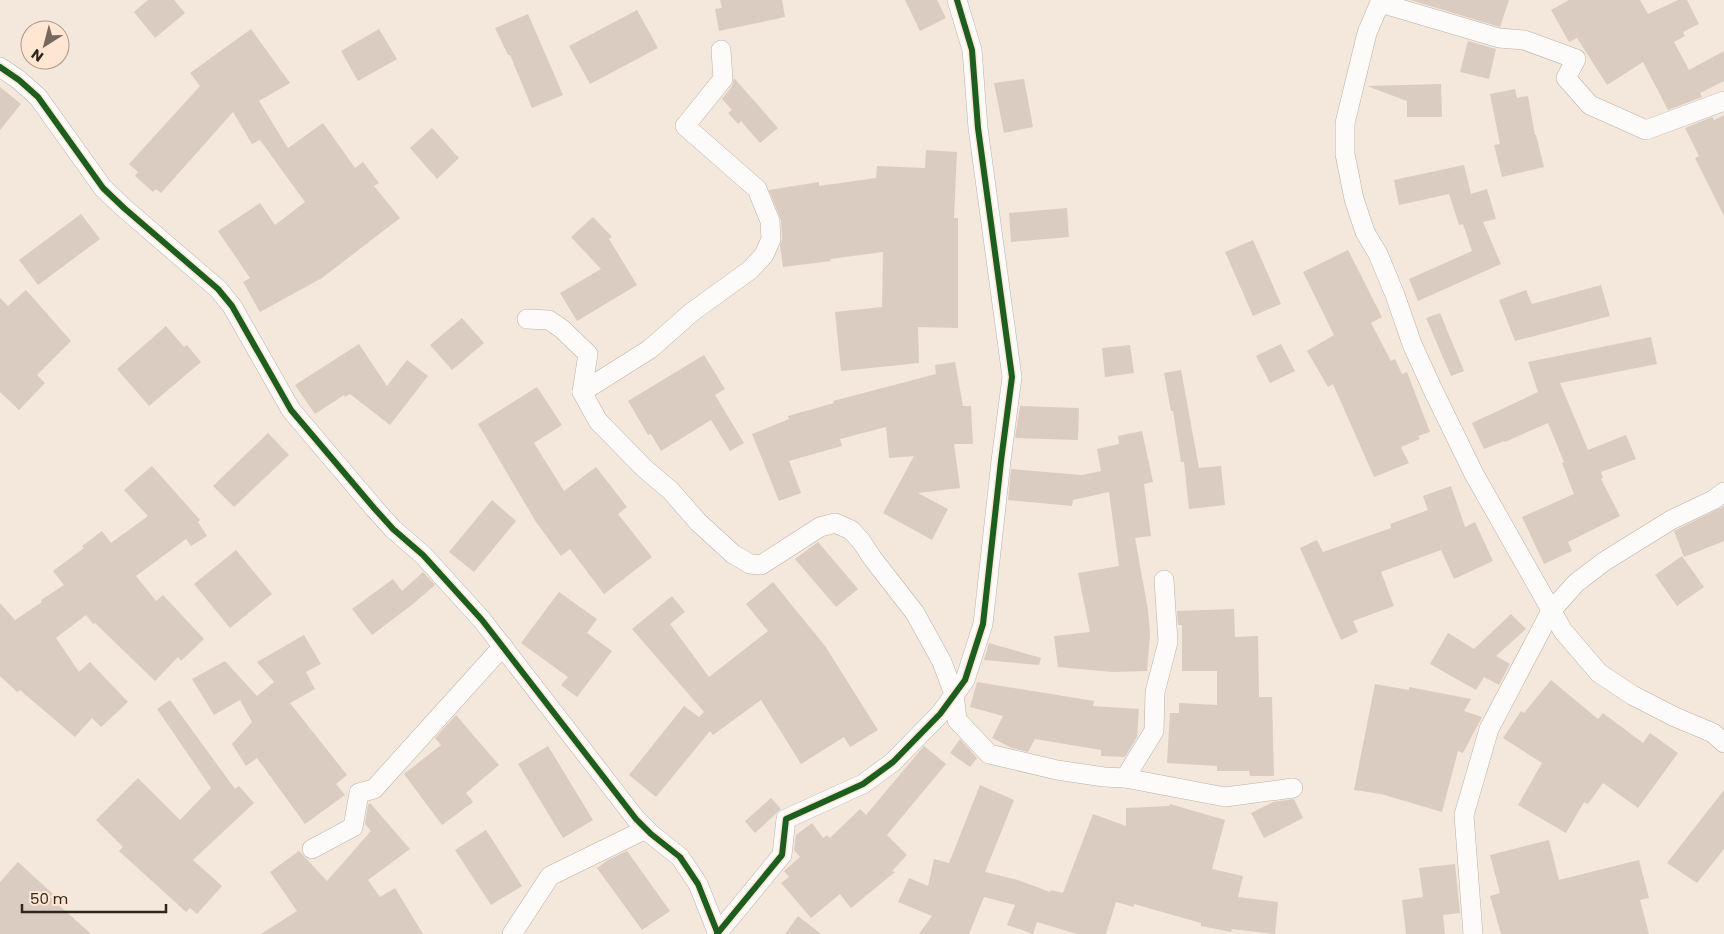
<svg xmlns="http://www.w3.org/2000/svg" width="1724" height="934" font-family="Poppins,sans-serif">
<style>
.building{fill:#daccc0}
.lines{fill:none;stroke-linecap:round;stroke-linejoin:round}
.minor-casing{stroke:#bcb1a8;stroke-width:20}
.minor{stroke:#fdfbfa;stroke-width:19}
.cycleway-casing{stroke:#ffe6d2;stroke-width:9}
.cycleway{stroke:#1b5e20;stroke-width:6}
</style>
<rect width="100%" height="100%" fill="#f4e7dc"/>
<!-- building -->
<g class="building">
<polygon points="148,0 174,0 185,13 155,38 134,12"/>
<polygon points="720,0 782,0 785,17 719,31 715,9 722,8"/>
<polygon points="905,0 937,0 946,18 920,31"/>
<polygon points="1410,0 1509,0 1500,27"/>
<polygon points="1569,0 1640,0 1648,14 1678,0 1687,0 1699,24 1683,32 1685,36 1674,42 1689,70 1724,51 1724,81 1700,93 1702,97 1668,110 1643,62 1607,85 1577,38 1569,42 1551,10"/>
<polygon points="637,10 658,48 590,84 569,46"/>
<polygon points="528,14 563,95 532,108 510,55 508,55 495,28"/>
<polygon points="251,29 290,83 259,101 288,148 323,123 355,168 363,162 379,183 374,186 400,218 322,278 260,312 243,282 250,278 218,231 260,203 275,225 305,202 260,140 252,144 233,112 161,193 156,189 153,192 135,176 138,172 129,164 200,86 190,73"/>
<polygon points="379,29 397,59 358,81 341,51"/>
<polygon points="1468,41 1496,49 1489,79 1460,72"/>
<polygon points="734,78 778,128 760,143 741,121 738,124 728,113 732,110 722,99 732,86"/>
<polygon points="1024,79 1033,127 1004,133 994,83"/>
<polygon points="1441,84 1442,117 1407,117 1407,101 1367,86"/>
<polygon points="0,87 21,104 0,130"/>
<polygon points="1515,89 1517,98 1528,96 1535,135 1536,135 1544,167 1502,177 1494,145 1500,144 1490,94"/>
<polygon points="1724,115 1724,216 1695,158 1699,156 1685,128 1712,117 1714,120"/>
<polygon points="432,128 459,158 437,179 410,148"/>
<polygon points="926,150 957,152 954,218 958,218 958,328 918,327 919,363 841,371 835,312 882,307 883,252 830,259 831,261 783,267 780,245 782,238 781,220 769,190 819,182 819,186 876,178 877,166 925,168"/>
<polygon points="1464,165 1471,194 1487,189 1496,219 1483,222 1501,264 1418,301 1409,279 1472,251 1463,224 1459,225 1449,194 1399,205 1394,180"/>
<polygon points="1067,208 1069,237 1011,242 1009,213"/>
<polygon points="81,214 100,239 38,285 19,260"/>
<polygon points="593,217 612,237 609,239 637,285 577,321 560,293 601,269 571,237"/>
<polygon points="1253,240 1281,304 1253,316 1225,252"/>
<polygon points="1348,250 1382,317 1371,323 1391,361 1395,359 1402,374 1407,372 1430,432 1418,436 1420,439 1401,447 1409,463 1374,477 1333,384 1328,387 1307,351 1334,335 1303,272"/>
<polygon points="1601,285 1610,316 1515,341 1499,300 1526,290 1532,304"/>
<polygon points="26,290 71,341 37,375 45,383 19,410 0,392 0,298 8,306"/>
<polygon points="1440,313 1464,371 1451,376 1426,318"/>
<polygon points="462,318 484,343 452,370 430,345"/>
<polygon points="166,326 184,347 187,345 201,362 149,406 117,369"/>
<polygon points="1651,337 1657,364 1560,383 1588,450 1626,435 1636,459 1601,472 1603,478 1601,479 1620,516 1568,542 1572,551 1544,564 1522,517 1574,494 1562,463 1564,462 1548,423 1505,442 1504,441 1484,449 1472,423 1538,392 1528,362"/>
<polygon points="359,344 387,386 407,360 428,376 390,425 350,394 345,397 344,395 315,414 295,385"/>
<polygon points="1281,344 1295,371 1270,383 1256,356"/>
<polygon points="1130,345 1134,373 1105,377 1102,348"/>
<polygon points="704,355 725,389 715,395 744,443 730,451 711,420 661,451 651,434 648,435 628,401"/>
<polygon points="955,362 963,406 971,406 973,444 954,444 960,488 918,493 948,509 932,540 883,513 914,456 889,458 886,427 840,439 842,446 789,461 801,493 779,501 752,434 789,419 788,416 834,403 833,401 936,374 935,365"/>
<polygon points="1181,370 1199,468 1221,466 1225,505 1189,509 1184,462 1181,462 1173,411 1171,411 1164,373"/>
<polygon points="537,387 562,425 534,443 564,491 596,467 627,507 618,514 652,557 604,594 570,549 561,556 536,522 478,424"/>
<polygon points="1020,406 1079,408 1078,440 1015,438"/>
<polygon points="1142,431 1153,482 1144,484 1151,536 1135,538 1148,610 1150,635 1147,671 1112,672 1058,667 1054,636 1090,632 1078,573 1119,566 1109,492 1073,500 1072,506 1008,500 1011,469 1082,475 1101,471 1097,449 1119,444 1118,436"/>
<polygon points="268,433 289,455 234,507 213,486"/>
<polygon points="152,466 200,520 198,522 207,536 191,546 186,539 136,576 156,601 163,595 204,639 181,661 178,657 155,681 95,623 93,624 86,615 56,638 79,672 90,662 128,702 101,727 92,718 75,737 20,690 17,692 0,676 0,603 15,620 42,602 41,600 64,585 53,571 84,548 82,546 102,531 111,543 148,516 124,490"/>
<polygon points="1451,486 1465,527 1475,522 1493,561 1454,579 1441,550 1381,572 1394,606 1353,621 1358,632 1341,640 1300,548 1317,540 1323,552 1391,528 1390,524 1428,510 1423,496"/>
<polygon points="492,500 516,521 474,572 449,552"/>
<polygon points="1724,506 1724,541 1684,557 1674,531"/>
<polygon points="818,542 858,589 836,607 795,559"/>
<polygon points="236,550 272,594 230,628 194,584"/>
<polygon points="1682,556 1704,587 1677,606 1655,575"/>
<polygon points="423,572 435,585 413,604 372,635 352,609 393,579 402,591"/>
<polygon points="773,582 825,646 878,730 850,747 844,737 801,764 761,700 713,735 710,731 656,797 629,775 684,706 699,717 704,712 632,629 672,596 685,612 670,624 709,677 768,631 746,604"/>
<polygon points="559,592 597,619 587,633 612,651 577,697 561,685 568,677 521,643"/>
<polygon points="1234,609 1235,637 1258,636 1259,697 1272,697 1274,776 1250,776 1249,771 1217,771 1217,766 1167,763 1170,713 1179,713 1179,703 1217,705 1217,671 1182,671 1182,625 1178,625 1177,611"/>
<polygon points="1511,614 1526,629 1496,656 1510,664 1499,685 1484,677 1476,690 1430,664 1448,633 1474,649"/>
<polygon points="304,635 321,664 306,672 315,689 290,703 347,775 336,784 345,795 305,824 257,758 246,766 232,744 252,722 240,700 214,715 192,679 225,661 257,696 274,682 257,662"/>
<polygon points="989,643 1041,658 1039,665 984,660"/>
<polygon points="1551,680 1598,719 1603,713 1643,743 1650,733 1678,753 1638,808 1603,783 1588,804 1584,802 1566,833 1518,805 1542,763 1503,738 1521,711 1524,713"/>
<polygon points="977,682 1094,701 1093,706 1139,709 1137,737 1125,757 1101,756 1101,750 1035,739 1028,752 1012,748 992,738 1003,716 970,707"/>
<polygon points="1375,684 1409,690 1409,687 1471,699 1464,711 1482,717 1463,753 1458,751 1442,812 1381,794 1354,790"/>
<polygon points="170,700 235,789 239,786 254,803 193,860 222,886 197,914 190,908 186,912 119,851 123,847 96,820 138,778 180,820 211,788 157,709"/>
<polygon points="456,715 499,765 466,793 473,802 442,825 404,774 441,745 435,738"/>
<polygon points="960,739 977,758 970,767 950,753"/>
<polygon points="548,746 593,820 563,838 518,764"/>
<polygon points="924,746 946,764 887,835 907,855 892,871 895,872 851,908 840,894 811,918 781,883 789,877 784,871 800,857 794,850 796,835 812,823 823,838 827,835 830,838 860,809 866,815"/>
<polygon points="980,785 1014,800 985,872 1018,880 1050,892 1051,890 1063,893 1093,814 1126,826 1126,808 1169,806 1170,804 1225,820 1212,869 1243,876 1238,897 1278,902 1275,934 1232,929 1231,932 1201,926 1201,923 1134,904 1134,907 1116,902 1106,934 1077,934 1037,922 1033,934 1007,925 1015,905 984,897 969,934 919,934 932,916 898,902 909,878 928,886 934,859 949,863"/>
<polygon points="1724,790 1724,849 1697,883 1667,863"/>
<polygon points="771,798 781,809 755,833 745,821"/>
<polygon points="1294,799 1303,818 1264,838 1251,813 1273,802"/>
<polygon points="370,803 410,849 368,880 380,897 395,888 423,934 261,934 297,911 270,872 299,851 327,881 371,831 365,824 368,805"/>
<polygon points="486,830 522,886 491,905 455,850"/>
<polygon points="1549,840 1559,880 1639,860 1649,898 1640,900 1649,934 1501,934 1490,896 1500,893 1490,855"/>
<polygon points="627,851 670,911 642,930 597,868 608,860"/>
<polygon points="18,862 53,894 50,897 91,934 0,934 0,882"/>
<polygon points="1455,864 1460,913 1443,915 1445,934 1406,934 1402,900 1423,897 1419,868"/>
<polygon points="798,916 821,934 785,934"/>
</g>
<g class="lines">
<!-- minor casing -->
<g class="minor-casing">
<g id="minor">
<polyline points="1381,0 1367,33 1355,82 1345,123 1345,154 1354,199 1365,232 1378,254 1395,295 1412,344 1432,388 1474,474 1563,631 1599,673 1632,695 1675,717 1713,733 1724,743"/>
<polyline points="1380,3 1499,38 1524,40 1576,59 1566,78 1590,105 1646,130 1724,101"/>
<polyline points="0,67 19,80 38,97 103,188 124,208 218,289 232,306 291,410 374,508 393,529 423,555 482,620 636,819 651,834 680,857 698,884 718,934"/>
<polyline points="527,319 549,320 562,329 588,354 582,392 598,421 644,468 671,491 698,522 733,554 750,564 761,565 820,527 835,523 851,530 861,541 873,559 915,613 942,662 954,694 957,720 989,754 1057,770 1104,777 1125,778 1225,797 1293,788"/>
<polyline points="582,392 650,349 692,312 750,270 764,255 771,239 770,221 757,189 685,126 723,79 721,50"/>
<polyline points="1125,778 1154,731 1155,692 1168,642 1164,580"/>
<polyline points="312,849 353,827 359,793 374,789 503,646"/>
<polyline points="512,934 550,876 646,829"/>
<polyline points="717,934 782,855 786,819 863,784 893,762 940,714 965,680 983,624 1001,461 1012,377 978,128 972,50 957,0"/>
<polyline points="1473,934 1464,815 1489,729 1551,611 1576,583 1605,561 1671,520 1713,500 1724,492"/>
</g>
</g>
<!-- minor -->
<use href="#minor" class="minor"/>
<!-- cycleway casing -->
<g class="cycleway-casing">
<g id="cycleway">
<polyline points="0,67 19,80 38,97 103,188 124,208 218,289 232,306 291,410 374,508 393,529 423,555 482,620 636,819 651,834 680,857 698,884 718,934"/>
<polyline points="717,934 782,855 786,819 863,784 893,762 940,714 965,680 983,624 1001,461 1012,377 978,128 972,50 957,0"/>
</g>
</g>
<!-- cycleway -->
<use href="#cycleway" class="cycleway"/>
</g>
<!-- north arrow -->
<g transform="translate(45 45) rotate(216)"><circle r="24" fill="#ffe6d2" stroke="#ac9989"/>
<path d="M0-4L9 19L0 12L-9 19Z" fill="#75695f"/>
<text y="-8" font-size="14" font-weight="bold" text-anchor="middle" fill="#30251b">N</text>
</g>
<!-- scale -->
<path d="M22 904v8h144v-8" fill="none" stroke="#30251b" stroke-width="2.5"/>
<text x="30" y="904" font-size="15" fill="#30251b" stroke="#ffe6d2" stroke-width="4" paint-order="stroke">50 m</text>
</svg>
